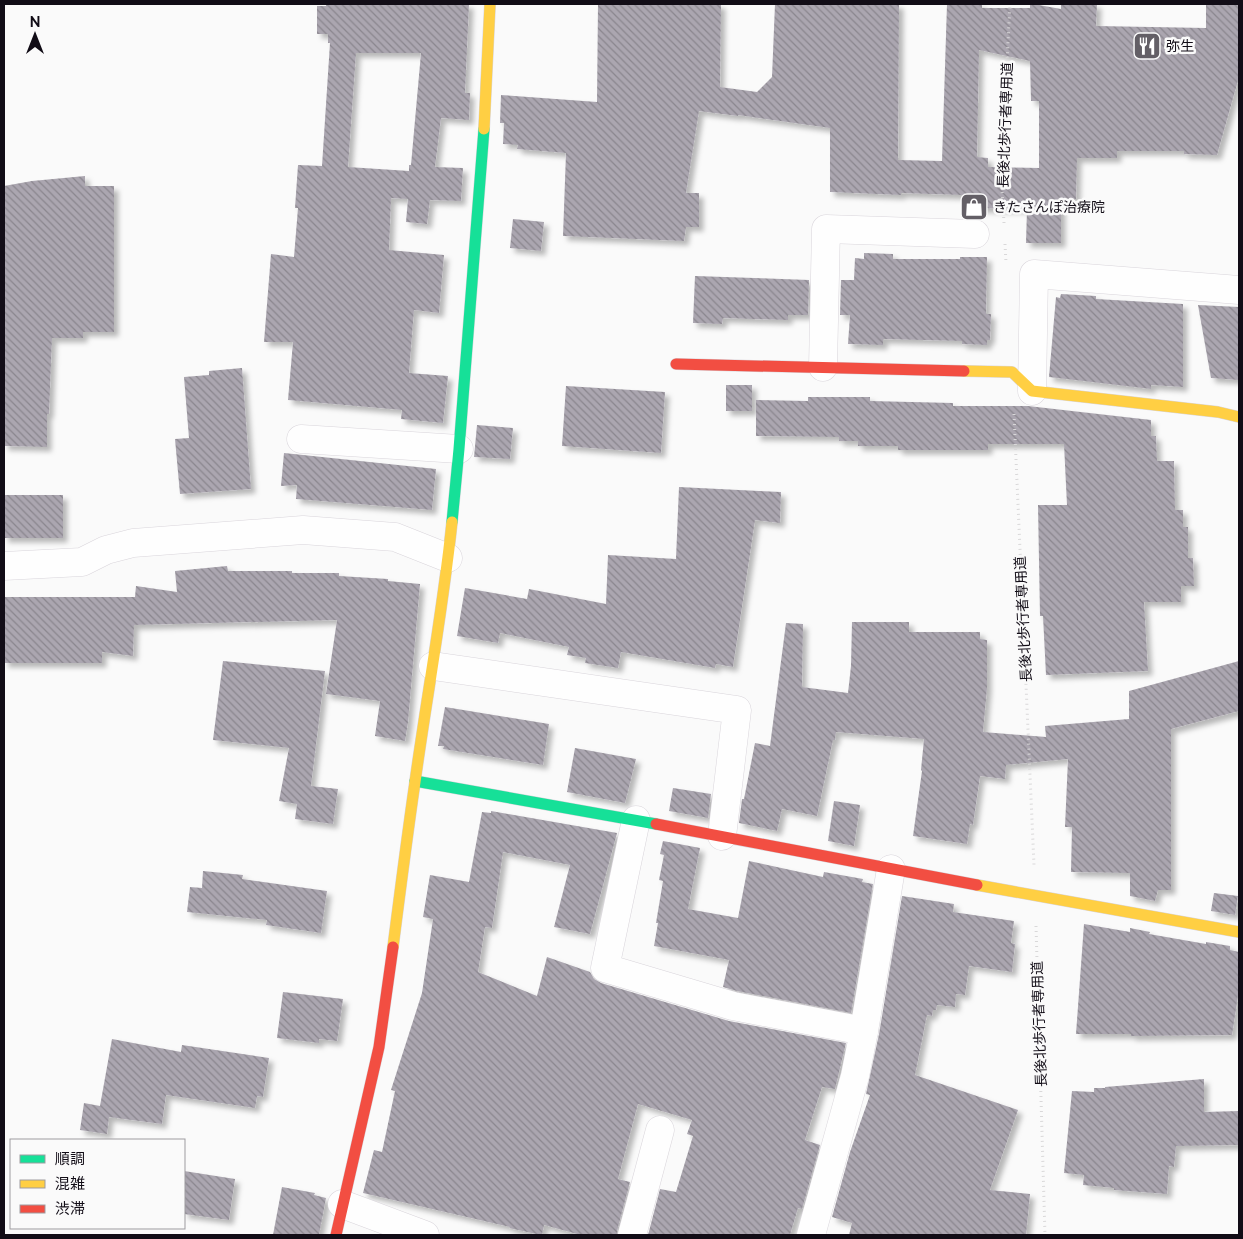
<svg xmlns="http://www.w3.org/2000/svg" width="1243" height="1239" font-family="Raleway,'Noto Sans JP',sans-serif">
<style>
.building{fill:url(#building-back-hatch);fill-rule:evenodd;filter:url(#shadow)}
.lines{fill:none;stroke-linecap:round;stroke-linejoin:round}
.street-casing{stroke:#d9d5db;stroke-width:29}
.fast-casing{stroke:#d9d5db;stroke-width:12}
.slow-casing{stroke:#d9d5db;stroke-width:12}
.jam-casing{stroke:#d9d5db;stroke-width:12}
.path{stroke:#d9d8d9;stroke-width:3;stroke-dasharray:1 4;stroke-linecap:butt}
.street{stroke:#fefefe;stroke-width:28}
.fast{stroke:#16e098;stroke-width:11}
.slow{stroke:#ffcf43;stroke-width:11}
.jam{stroke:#f24e42;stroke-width:11}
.labels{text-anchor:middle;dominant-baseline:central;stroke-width:5;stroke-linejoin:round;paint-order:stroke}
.poi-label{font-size:14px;fill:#110c16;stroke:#fafafa;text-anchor:start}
.street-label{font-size:14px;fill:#110c16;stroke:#fafafa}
</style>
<defs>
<pattern id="building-back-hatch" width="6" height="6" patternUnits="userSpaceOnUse" patternTransform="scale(1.25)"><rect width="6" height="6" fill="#aba6b0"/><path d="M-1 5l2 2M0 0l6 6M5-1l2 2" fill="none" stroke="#8a868e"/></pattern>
<filter id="shadow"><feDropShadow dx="4.5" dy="4.5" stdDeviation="2.5" flood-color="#0004"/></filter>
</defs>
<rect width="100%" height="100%" fill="#fafafa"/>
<!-- building -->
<g class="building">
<path d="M326 4H469L465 93H470L469 120 441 118 435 167 463 168 461 201 430 200 427 224 406 222 408 199 391 198 389 250 444 255 439 313 414 310 409 373 448 376 443 423 401 419 402 410 288 400 293 342H264L271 254 294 257 298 208H295L298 165 322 166 330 43H328V34H317V6H326ZM356 53H421L411 165H409V171L348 167Z"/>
<path d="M598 4H721L720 87 757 92 772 77 775 4H899L898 160 942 161 947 4H982V8H1030V4H1033L1061 9V4H1097L1096 26 1206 28V4H1239V77L1217 155 1184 154V151H1117V158H1077L1076 199H1061V243H1026L1027 209 969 208V201H962V195L901 193V195L830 192V128L738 115V116L699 111 686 193H699V227H686L684 241 563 236 566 153 517 149 518 145 503 144 504 123H500L501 95 597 102ZM979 50 1030 61 1031 101H1039V168L988 167V158L977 157Z"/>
<polygon points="85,176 85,186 114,186 114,332 83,332 83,338 52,338 49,414 47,414 47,447 4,446 4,186 32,181"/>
<polygon points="513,219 544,222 541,251 510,248"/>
<polygon points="864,253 893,254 893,259 960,259 960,257 987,257 986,314 991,314 990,340 987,340 987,345 962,344 962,341 883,339 883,345 848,344 850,315 840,315 841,280 854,280 855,258 864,259"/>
<polygon points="695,276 809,280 808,315 788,315 788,320 723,318 722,324 693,323"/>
<polygon points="1061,294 1096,296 1096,299 1183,304 1183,387 1151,385 1151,389 1049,377 1056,297 1060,298"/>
<polygon points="1198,305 1239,307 1239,380 1211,378"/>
<polygon points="242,368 251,489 180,494 175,439 189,438 184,377 209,375 209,371"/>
<rect x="726" y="385" width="26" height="26"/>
<polygon points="566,386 665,392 661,453 562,446"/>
<polygon points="808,397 870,397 870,401 953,403 953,406 1028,406 1151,420 1151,436 1156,436 1157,461 1174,461 1175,510 1183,510 1183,527 1188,527 1188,558 1193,558 1194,586 1181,586 1181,602 1144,602 1148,671 1046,675 1043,616 1040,616 1038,505 1067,505 1064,444 988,444 988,450 898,450 898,446 858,446 858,441 839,441 839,437 756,436 756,400 808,401"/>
<polygon points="477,425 513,428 510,459 474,457"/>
<polygon points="284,453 436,469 432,510 296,499 297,485 281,486"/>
<polygon points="679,487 781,492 780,523 755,520 733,667 716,664 715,668 621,652 618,668 585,663 586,658 567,655 569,647 500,633 498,643 457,636 465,588 527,599 529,589 606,604 608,555 676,559"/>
<rect x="4" y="495" width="59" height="43"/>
<polygon points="227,566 228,571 292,571 292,573 339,573 339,576 388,579 388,581 420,584 408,722 405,741 375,736 380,701 326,694 337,620 134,625 133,656 102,652 102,663 4,663 4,597 135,597 136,586 177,592 175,571"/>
<polygon points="852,622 909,622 909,632 980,632 980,639 987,640 987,688 983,732 1046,737 1045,726 1129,719 1129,691 1239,661 1239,711 1171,729 1171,890 1158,890 1155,901 1130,896 1130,873 1071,872 1072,827 1065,827 1068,759 1006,765 1005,779 980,776 973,825 970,824 967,844 913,836 922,771 921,770 924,739 836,732 835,740 833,740 817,816 782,809 777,831 739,823 742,799 744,799 755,743 770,746 786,623 803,624 802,687 848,693 851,666"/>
<polygon points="223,661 325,671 311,786 338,789 333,824 295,819 297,804 279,801 289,748 213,740"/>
<polygon points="445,707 549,724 543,765 443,749 444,746 438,746"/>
<polygon points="575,748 636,759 625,803 567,792"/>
<polygon points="673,788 711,794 708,818 669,811"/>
<polygon points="834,801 860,805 854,846 828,841"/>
<polygon points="491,811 617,833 590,934 554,927 570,865 503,852 492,928 485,927 478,972 537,996 547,957 590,972 594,979 601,983 729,1021 846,1043 835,1089 822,1087 805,1140 820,1145 802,1209 798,1208 790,1235 648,1235 660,1189 676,1192 693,1136 687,1134 692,1120 638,1104 618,1179 630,1182 617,1231 617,1235 581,1235 544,1225 542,1235 541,1235 509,1228 510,1227 363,1193 374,1150 382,1152 395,1091 391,1090 422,993 433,919 423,917 430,875 469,882 482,812 491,813"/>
<polygon points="663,841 700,848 688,909 738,918 749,861 823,877 824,872 863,879 862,882 873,884 851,1013 737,991 723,987 729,960 654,946 658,923 656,923 663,881 659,880 664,855 660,854"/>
<polygon points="203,871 243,875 242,879 327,891 321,933 266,925 267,920 187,912 190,887 202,888"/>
<polygon points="1214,893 1238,896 1235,915 1211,911"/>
<polygon points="902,896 954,904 953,912 1014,921 1011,943 1015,944 1012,972 969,966 965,995 956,994 955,1007 937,1005 936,1010 933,1010 932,1016 927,1015 915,1075 1018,1110 990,1190 1030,1194 1026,1235 849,1235 852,1223 832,1217 850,1152 870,1095 866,1094 879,1034"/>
<polygon points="1084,924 1130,932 1130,928 1150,932 1149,934 1206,944 1206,942 1230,946 1230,950 1239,952 1239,989 1232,1035 1131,1036 1131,1034 1076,1034"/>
<polygon points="283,992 343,999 337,1041 319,1039 319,1043 277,1038"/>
<polygon points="112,1039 181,1052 182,1045 269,1058 263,1097 257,1096 255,1108 166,1095 162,1124 109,1117 107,1134 80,1130 84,1103 100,1106"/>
<polygon points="1204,1079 1204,1112 1239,1111 1239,1145 1176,1146 1174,1167 1169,1166 1167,1194 1114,1190 1114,1188 1083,1185 1084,1175 1064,1173 1072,1091 1094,1092 1094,1088 1105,1088 1105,1087"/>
<polygon points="184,1171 235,1179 229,1220 184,1214"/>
<polygon points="282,1187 315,1193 314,1195 326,1198 319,1235 273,1235"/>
</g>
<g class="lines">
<!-- street casing -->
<g class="street-casing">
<g id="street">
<polyline points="823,367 826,229 975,234"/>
<polyline points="1032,391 1034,274 1239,290"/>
<polyline points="301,439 459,449"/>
<polyline points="4,566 82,562 106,550 133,543 303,530 395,537 448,558"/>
<polyline points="433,666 737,710 722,836"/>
<polyline points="636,820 605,968 733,1006 864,1031"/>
<polyline points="342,1204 425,1235"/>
<polyline points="632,1235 660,1130"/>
<polyline points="811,1235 855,1076 864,1031 891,869"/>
</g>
</g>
<!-- fast casing -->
<g class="fast-casing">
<g id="fast">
<polyline points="452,522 459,449 484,129"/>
<polyline points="415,781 656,824"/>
</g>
</g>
<!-- slow casing -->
<g class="slow-casing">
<g id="slow">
<polyline points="484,129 490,4"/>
<polyline points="964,371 1012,372 1032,391 1218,412 1239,417"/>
<polyline points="977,885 1239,932"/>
<path d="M393 947C400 892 407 837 415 782 427 695 443 609 452 522"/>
</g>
</g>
<!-- jam casing -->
<g class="jam-casing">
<g id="jam">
<polyline points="676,364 964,371"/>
<polyline points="656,824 977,885"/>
<polyline points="336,1235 379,1047 393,947"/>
</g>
</g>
<!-- path -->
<g class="path">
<polyline points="1004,223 1001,175 1010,4"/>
<polyline points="1005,244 1006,263"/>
<polyline points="1014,414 1034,865"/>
<polyline points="1036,926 1045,1235"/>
</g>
<!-- street -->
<use href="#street" class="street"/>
<!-- fast -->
<use href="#fast" class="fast"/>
<!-- slow -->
<use href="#slow" class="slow"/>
<!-- jam -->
<use href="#jam" class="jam"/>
</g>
<!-- icons -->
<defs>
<g id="restaurant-square" transform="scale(1.4375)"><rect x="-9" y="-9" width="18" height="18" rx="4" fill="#635f66" stroke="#fafafa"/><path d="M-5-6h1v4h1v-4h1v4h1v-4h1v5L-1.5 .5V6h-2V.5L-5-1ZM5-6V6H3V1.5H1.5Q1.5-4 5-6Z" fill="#fff"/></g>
<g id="shop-square" transform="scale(1.4375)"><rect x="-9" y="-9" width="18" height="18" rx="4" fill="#635f66" stroke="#fafafa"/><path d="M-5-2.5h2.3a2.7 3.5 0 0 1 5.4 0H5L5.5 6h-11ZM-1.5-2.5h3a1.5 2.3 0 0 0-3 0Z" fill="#fff"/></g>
</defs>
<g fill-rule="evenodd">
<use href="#restaurant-square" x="1147" y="46"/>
<use href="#shop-square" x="974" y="207"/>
</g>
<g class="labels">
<!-- poi labels -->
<g class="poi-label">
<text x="1166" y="46">弥生</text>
<text x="993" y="207">きたさんぽ治療院</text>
</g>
<!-- street labels -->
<g class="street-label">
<text transform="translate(1005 125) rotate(-88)">長後北歩行者専用道</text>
<text transform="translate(1023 619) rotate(-93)">長後北歩行者専用道</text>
<text transform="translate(1039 1024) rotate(-92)">長後北歩行者専用道</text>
</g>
</g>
<!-- border -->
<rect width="1243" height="1239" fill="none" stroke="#110c16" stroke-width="10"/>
<!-- legend -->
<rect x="10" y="1139" width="175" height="90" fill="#fafafa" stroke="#9d9b9f"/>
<rect x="20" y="1155" width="25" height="8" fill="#16e098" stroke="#9d9b9f"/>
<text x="55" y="1164" font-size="15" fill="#110c16">順調</text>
<rect x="20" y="1180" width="25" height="8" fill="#ffcf43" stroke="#9d9b9f"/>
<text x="55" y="1189" font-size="15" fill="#110c16">混雑</text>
<rect x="20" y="1205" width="25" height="8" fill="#f24e42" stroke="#9d9b9f"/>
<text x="55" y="1214" font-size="15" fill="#110c16">渋滞</text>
<!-- north arrow -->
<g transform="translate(35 35)" stroke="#fafafa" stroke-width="4" paint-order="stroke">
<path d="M0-4L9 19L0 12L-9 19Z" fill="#110c16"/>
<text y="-8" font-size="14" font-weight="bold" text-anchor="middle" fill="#110c16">N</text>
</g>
</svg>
